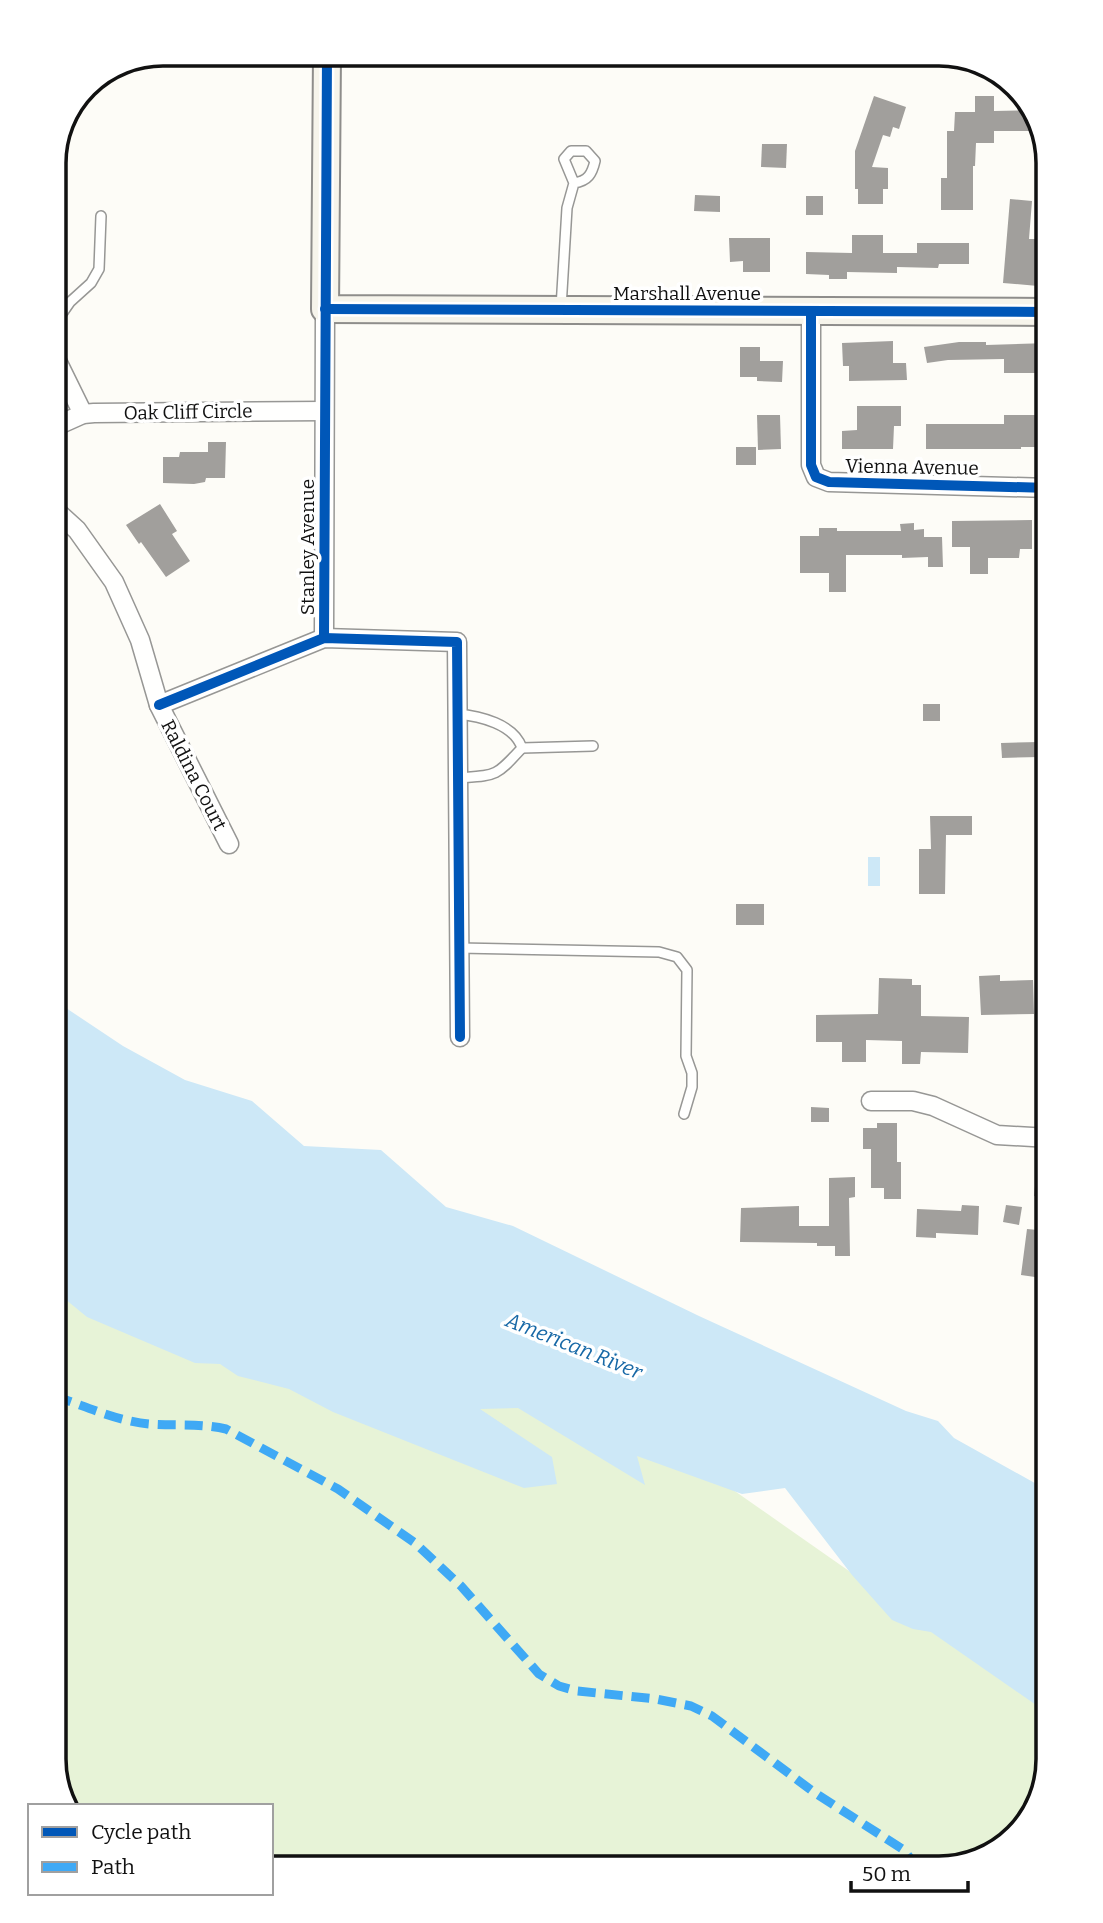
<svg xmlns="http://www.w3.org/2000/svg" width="1103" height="1923" font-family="Bitter,serif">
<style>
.green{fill:#e7f3d7}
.water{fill:#cde8f7}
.building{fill:#a19f9c}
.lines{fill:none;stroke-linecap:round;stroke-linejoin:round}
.lane-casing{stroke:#979795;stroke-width:12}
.street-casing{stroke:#979795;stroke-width:21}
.secondary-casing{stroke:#8e8d8b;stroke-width:30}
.lane{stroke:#fffffe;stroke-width:9}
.street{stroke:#fffffe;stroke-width:18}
.secondary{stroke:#f6f4eb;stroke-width:26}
.quiet{stroke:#3fa9f5;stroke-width:9;stroke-dasharray:18 9;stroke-linecap:butt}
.cycleway-casing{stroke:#fff;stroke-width:15}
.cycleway{stroke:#0057b8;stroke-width:10}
.labels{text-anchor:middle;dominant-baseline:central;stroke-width:7;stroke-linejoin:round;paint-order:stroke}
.street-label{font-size:19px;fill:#111;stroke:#fff}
.water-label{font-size:21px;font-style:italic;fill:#1768a6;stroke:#fff}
.rim{fill:none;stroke:#111;stroke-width:3.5}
</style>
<rect width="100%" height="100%" fill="#fdfcf7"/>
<!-- green -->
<polygon class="green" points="54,1285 117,1304 421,1357 699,1466 1049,1711 1049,1760 1031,1820 987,1858 939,1869 271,1869 271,1806 65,1806 54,1759"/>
<!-- water -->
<g class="water">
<rect x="868" y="857" width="12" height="29"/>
<polygon points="54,1000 123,1046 185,1080 252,1101 304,1146 381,1150 446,1207 513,1226 699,1316 906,1411 938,1421 954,1438 1049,1491 1049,1714 931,1632 913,1629 892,1620 852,1575 785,1488 742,1494 637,1456 645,1485 518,1408 480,1409 552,1457 557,1484 524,1488 333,1412 289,1389 238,1376 220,1364 195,1363 87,1317 54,1290"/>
</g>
<!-- building -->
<g class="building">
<polygon points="874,96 906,107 899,129 893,127 890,137 883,135 872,167 888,168 888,189 883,189 883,204 858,204 858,189 855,189 855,151"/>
<polygon points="975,96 994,96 994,111 1033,110 1038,116 1041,131 994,131 994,143 976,143 975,166 973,166 973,210 941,210 941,178 947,178 947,131 954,131 955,112 975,112"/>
<polygon points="762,144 787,144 786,168 761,167"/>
<polygon points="695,195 720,196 720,212 694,211"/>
<rect x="806" y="196" width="17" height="19"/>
<polygon points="1010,199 1032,201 1029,239 1038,239 1036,264 1040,264 1038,286 1003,283"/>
<polygon points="852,235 883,235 883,253 917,253 917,243 969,243 969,264 939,264 938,268 897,267 897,273 847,272 847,279 829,279 829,275 806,274 806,252 852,253"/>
<polygon points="729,238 770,238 770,272 743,272 743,261 730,262"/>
<polygon points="893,341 893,363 906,363 907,380 849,381 849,366 843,366 842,343"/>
<polygon points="959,342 986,342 986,345 1049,343 1049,368 1038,368 1038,373 1004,373 1004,359 948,360 927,363 924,347"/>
<polygon points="740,347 760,347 760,361 783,361 782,382 757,381 757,377 740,377"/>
<polygon points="857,406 901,406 901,426 894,426 893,449 842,449 842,431 857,430"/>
<polygon points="757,415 780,415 781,449 758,450"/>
<polygon points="1004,415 1049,415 1049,447 1021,447 1021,449 926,449 926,424 1004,424"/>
<polygon points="208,442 226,442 225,478 206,478 205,482 194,484 163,483 163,457 179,457 180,452 208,452"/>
<rect x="736" y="447" width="20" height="18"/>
<polygon points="160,504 177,531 172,534 190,561 166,577 141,542 139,544 126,525"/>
<polygon points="1032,520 1032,549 1020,549 1019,558 988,558 988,574 970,574 970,547 952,547 952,521"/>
<polygon points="914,523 914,530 924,529 924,537 942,537 943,567 928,567 928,557 902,558 902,555 846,555 846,592 829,592 829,573 800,573 800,536 819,536 819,528 837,528 837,531 901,531 900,524"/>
<rect x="923" y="704" width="17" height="17"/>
<polygon points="1039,742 1039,757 1002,758 1001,743"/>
<polygon points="930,816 972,816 972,835 946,835 945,894 919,894 919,849 931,849"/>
<rect x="736" y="904" width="28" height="21"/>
<polygon points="1000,975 1000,981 1033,980 1034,1014 981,1015 979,976"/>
<polygon points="879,978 912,979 912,985 921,985 921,1016 969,1017 968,1053 921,1052 920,1064 902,1064 902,1041 866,1040 866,1062 842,1062 842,1042 816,1042 816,1015 878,1014"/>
<polygon points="811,1107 829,1108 829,1122 811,1122"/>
<polygon points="877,1123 897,1123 897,1162 901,1162 901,1199 884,1199 884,1188 871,1188 871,1149 863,1149 863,1128 877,1128"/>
<polygon points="1037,1167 1049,1169 1049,1198 1034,1196"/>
<polygon points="855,1177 855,1197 849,1198 850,1256 835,1256 835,1246 817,1246 817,1243 740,1242 741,1208 799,1206 799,1226 829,1226 829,1178"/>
<polygon points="962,1205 979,1206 978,1235 936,1233 936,1238 916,1237 917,1209 961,1211"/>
<polygon points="1006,1205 1022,1207 1019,1225 1003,1222"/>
<polygon points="1027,1229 1049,1231 1049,1269 1043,1268 1042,1278 1021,1275"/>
</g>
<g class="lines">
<!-- lane casing -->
<g class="lane-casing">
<g id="lane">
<path d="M561 308 567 208 574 183C588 181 592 174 595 161L586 151H571L564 159 574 183"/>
<polyline points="54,325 70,302 91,283 99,269 101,216"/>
<path d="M457 714C480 716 514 724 522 748 495 777 498 775 458 778"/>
<polyline points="522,748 593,746"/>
<polyline points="459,948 659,952 677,957 687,970 686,1056 692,1073 692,1087 684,1114"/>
</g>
</g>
<!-- street casing -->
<g class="street-casing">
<g id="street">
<polyline points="811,311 811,465 816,477 829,482 1049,488"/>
<polyline points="54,355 83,414"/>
<polyline points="54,427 83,414 94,413 324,411"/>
<polyline points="54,509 77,530 114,582 140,640 159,705 229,844"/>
<polyline points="324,638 325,309"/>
<polyline points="159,705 324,638 457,642 460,1037"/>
<polyline points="871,1101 913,1101 933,1106 997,1135 1049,1138"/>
</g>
</g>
<!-- secondary casing -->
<g class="secondary-casing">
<polyline id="secondary" points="327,54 325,309 1049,312"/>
</g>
<!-- lane -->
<use href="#lane" class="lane"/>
<!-- street -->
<use href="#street" class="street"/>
<!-- secondary -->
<use href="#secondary" class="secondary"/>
<!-- quiet -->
<path class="quiet" d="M54 1396C85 1406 117 1421 149 1424 175 1426 200 1423 226 1429L338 1489 415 1543 461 1586 539 1674 559 1686 577 1691 656 1699 691 1706 712 1716 815 1793 904 1850 918 1869"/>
<!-- cycleway casing -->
<g class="cycleway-casing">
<g id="cycleway">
<polyline points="325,309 1049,312"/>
<polyline points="811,311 811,465 816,477 829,482 1049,488"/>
<polyline points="324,638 327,54"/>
<polyline points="159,705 324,638 457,642 460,1037"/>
</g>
</g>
<!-- cycleway -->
<use href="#cycleway" class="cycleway"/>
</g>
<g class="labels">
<!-- street labels -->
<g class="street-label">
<text x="687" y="293">Marshall Avenue</text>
<text transform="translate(188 412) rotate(-1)">Oak Cliff Circle</text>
<text transform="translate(912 467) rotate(1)">Vienna Avenue</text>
<text transform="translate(307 547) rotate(-90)">Stanley Avenue</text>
<text transform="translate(194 775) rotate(63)">Raldina Court</text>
</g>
<!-- water labels -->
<g class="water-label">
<text transform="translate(574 1346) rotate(22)">American River</text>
</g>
</g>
<!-- crop -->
<path d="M0 0H1103V1923H0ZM163 66H939A97 97 0 0 1 1036 163V1759A97 97 0 0 1 939 1856H163A97 97 0 0 1 66 1759V163A97 97 0 0 1 163 66Z" fill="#fff" fill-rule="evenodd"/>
<path class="rim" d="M163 66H939A97 97 0 0 1 1036 163V1759A97 97 0 0 1 939 1856H163A97 97 0 0 1 66 1759V163A97 97 0 0 1 163 66Z"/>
<!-- legend -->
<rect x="28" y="1804" width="245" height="91" fill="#ffffff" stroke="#a0a0a0" stroke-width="2"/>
<rect x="42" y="1827" width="35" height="10" fill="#0057b8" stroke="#a0a0a0" stroke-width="2"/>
<text x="91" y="1839" font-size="21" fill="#111111">Cycle path</text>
<rect x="42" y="1862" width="35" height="10" fill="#3fa9f5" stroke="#a0a0a0" stroke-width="2"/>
<text x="91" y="1874" font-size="21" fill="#111111">Path</text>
<!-- scale -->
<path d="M851 1881v10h117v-10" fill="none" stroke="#111111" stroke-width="3.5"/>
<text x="862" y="1881" font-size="21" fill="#111111" stroke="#ffffff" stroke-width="5" paint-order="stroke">50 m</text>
</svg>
